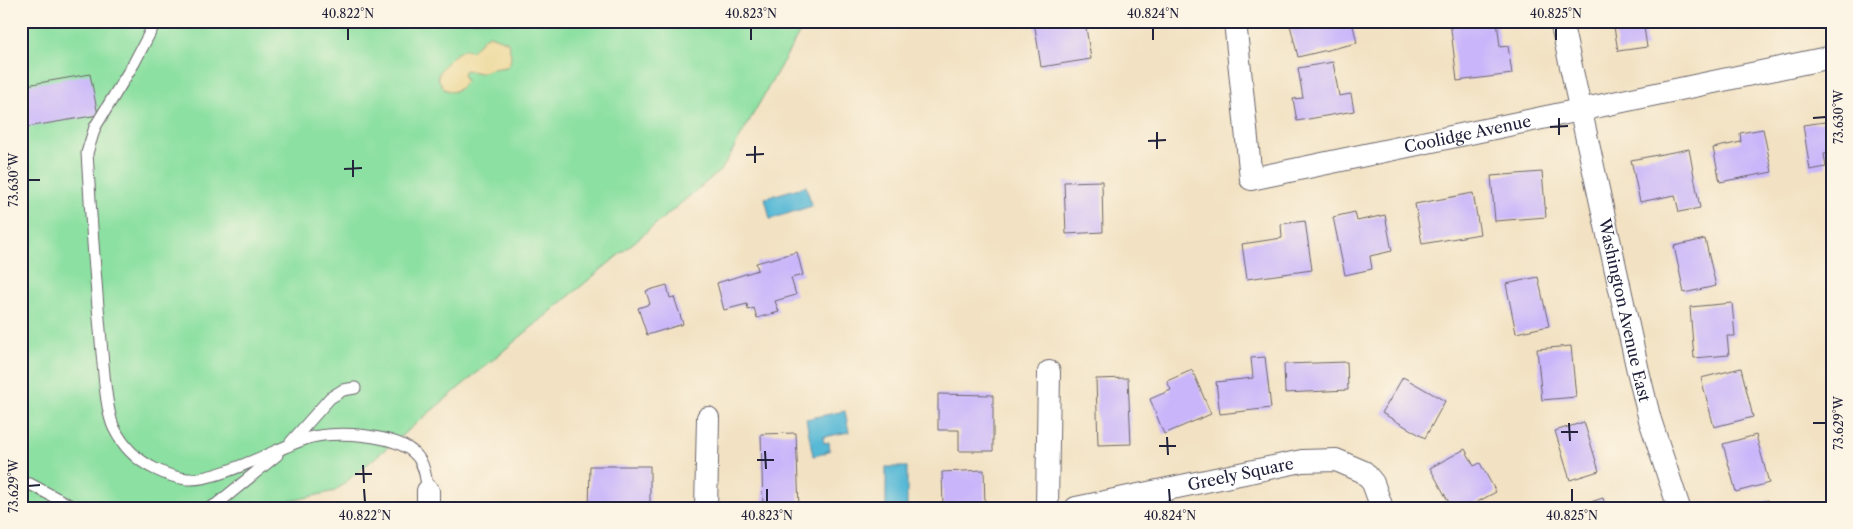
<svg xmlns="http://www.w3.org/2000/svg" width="1853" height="529" font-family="'Libre Caslon Text',serif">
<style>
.green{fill:#8ce0a1;stroke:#57816e}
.sand{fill:#eeda9e;stroke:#887e6c}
.water{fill:#58b9d6;stroke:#3d6e88}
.building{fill:#c9b6fa}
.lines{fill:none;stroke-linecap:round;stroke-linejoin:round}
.service-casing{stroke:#6b656b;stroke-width:13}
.minor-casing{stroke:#6b656b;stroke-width:24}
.service{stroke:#fff;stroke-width:11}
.minor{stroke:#fff;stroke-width:22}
.ticks{fill:none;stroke:#22223b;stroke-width:2}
.labels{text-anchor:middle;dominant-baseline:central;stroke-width:4.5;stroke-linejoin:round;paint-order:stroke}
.street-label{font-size:16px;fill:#22223b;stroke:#fcf5e5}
.neatline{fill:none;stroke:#22223b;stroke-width:2}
.ticks-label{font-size:12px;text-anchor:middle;fill:#22223b}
</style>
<rect width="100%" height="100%" fill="#fcf5e5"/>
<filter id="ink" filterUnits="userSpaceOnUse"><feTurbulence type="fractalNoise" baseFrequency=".02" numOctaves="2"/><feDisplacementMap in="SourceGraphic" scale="10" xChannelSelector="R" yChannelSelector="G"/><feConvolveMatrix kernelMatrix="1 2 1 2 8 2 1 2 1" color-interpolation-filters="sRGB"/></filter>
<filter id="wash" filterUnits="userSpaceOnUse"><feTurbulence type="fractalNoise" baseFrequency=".0096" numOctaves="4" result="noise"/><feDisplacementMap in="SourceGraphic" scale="20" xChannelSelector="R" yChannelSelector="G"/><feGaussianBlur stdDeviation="1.12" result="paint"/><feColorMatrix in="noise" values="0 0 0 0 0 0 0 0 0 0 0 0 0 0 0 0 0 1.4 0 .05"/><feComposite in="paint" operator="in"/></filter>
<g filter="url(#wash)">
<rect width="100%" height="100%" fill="#f2e2c3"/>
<!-- green -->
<polygon class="green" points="21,21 806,21 722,169 335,491 260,508 21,508"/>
<!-- sand -->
<path class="sand" d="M490 35 508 42 511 55 510 64 506 67 491 69 481 73 465 70 463 73 466 82 459 89 452 92 444 89 438 78C438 68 456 52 465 49L471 52 485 37Z"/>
<!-- water -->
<g class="water">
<polygon points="806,186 812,206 770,219 765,198"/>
<polygon points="845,411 849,432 823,437 824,443 829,442 830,451 826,451 826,453 813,456 806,419"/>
<rect x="886" y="467" width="21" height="41"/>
</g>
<g id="blocks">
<!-- building -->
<g class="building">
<polygon points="1034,21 1085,21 1091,59 1041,67"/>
<polygon points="1289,21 1352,21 1357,43 1298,57"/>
<polygon points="1450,21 1497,21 1500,47 1508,46 1512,74 1457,81"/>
<polygon points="1613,21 1643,21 1647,47 1618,51"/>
<polygon points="1333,62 1339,96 1351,94 1354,111 1297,121 1293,99 1303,98 1298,68"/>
<polygon points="90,74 98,115 21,128 21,86"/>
<polygon points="1832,121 1832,153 1824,154 1826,167 1810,170 1803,125"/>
<polygon points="1763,129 1772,172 1720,182 1713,148 1741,142 1740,133"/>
<polygon points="1689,149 1700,208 1679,212 1675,195 1640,202 1631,160"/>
<polygon points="1542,172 1546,217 1495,221 1491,176"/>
<polygon points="1102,181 1103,232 1066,234 1064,182"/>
<polygon points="1473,193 1480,234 1422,244 1415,204"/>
<polygon points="1355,212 1357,221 1385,215 1392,251 1370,256 1372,269 1345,275 1333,217"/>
<polygon points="1305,221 1312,270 1247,279 1242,244 1282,238 1281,224"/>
<polygon points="1705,239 1716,286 1684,293 1674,246"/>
<polygon points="797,252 803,275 791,278 796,295 775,301 779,312 757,318 754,308 748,310 747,304 724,310 717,283 758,270 756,263"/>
<polygon points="1538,277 1549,326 1516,333 1506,284"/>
<polygon points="667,285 670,298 674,297 683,324 647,335 638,308 650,304 646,291"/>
<polygon points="1732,303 1735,336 1727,336 1729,355 1694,358 1690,307"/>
<polygon points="1571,346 1576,397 1542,400 1537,349"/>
<polygon points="1265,357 1271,408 1220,414 1216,382 1253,378 1251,358"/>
<polygon points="1347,362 1348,390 1285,393 1284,364"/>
<polygon points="1741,368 1753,417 1714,427 1701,378"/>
<polygon points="1192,370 1211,414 1164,434 1150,399 1171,390 1167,381"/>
<polygon points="1403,377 1445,401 1425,438 1382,413"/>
<polygon points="1128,378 1131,444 1098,445 1096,379"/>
<polygon points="938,394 993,395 993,451 959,451 959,430 938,430"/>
<polygon points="1584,422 1599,471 1570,480 1555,431"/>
<polygon points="796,433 799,507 763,508 761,434"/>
<polygon points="1756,435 1769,483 1736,492 1723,444"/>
<polygon points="1465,449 1474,466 1480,463 1496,492 1466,508 1452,508 1430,468"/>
<polygon points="590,466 650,466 650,508 589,508"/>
<polygon points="984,470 985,508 943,508 942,472"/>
<polygon points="1603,498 1606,508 1575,508 1575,507"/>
<polygon points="1768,500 1771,508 1747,508 1747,507"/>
</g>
</g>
</g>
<g filter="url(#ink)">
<use href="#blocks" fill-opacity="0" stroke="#6b656b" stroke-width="1"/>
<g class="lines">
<!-- service casing -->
<g class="service-casing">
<g id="service">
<path d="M156 21 134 63 95 127 87 153C91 220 96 287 102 353 104 372 106 412 114 428 123 446 136 460 155 469 165 474 176 478 187 479 218 481 274 450 305 439 331 430 398 433 417 456 425 465 426 480 428 491"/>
<polyline points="291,442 330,398 343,390 355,388"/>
<polyline points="21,483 30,484 75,508"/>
<polyline points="210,508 217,504 277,455"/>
</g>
</g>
<!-- minor casing -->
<g class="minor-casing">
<g id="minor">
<path id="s1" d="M1235 21 1251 179 1832 57"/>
<path id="s2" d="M1561 21 1638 371 1650 420 1679 508"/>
<polyline points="428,508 428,491"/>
<polyline points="706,508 708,418"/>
<polyline points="1047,508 1049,372"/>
<path id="s3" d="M1076 508 1302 461 1336 460 1364 472 1373 483 1382 508"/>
</g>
</g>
<!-- service -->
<use href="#service" class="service"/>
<!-- minor -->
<use href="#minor" class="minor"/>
</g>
</g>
<!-- ticks -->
<path class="ticks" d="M348 28V40M751 28V40M1153 28V40M1556 28V40M1559 118V135M1813 118 1826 117M1550 127 1568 126M1157 132V149M1148 141 1166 140M755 146V163M746 155 764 154M353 160V177M344 169 362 168M28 180H40M1569 423 1570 441M1813 423H1826M1561 432H1578M1167 437 1168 455M1159 446H1176M765 451 766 469M757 460H774M363 465 364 483M355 474H372M28 486 40 485M364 489 365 502M767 489V502M1169 489 1170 502M1572 489V502"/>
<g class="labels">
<!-- street labels -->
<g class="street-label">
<text stroke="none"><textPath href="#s1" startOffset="380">Coolidge Avenue</textPath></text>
<text stroke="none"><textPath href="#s2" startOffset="296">Washington Avenue East</textPath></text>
<text stroke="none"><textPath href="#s3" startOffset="168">Greely Square</textPath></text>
</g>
</g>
<!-- margin -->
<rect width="1853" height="529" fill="none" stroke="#fcf5e5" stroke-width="55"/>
<rect x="28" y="28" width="1798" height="474" class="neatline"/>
<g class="ticks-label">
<text x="348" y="18">40.822°N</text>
<text x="751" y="18">40.823°N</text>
<text x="1153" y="18">40.824°N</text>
<text x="1556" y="18">40.825°N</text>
<text transform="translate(1839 117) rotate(-90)" y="4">73.630°W</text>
<text transform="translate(14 180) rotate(-90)" y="4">73.630°W</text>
<text transform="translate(1839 423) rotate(-90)" y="4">73.629°W</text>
<text transform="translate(14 486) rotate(-90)" y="4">73.629°W</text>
<text x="365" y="520">40.822°N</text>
<text x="767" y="520">40.823°N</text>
<text x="1170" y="520">40.824°N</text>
<text x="1572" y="520">40.825°N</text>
</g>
</svg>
